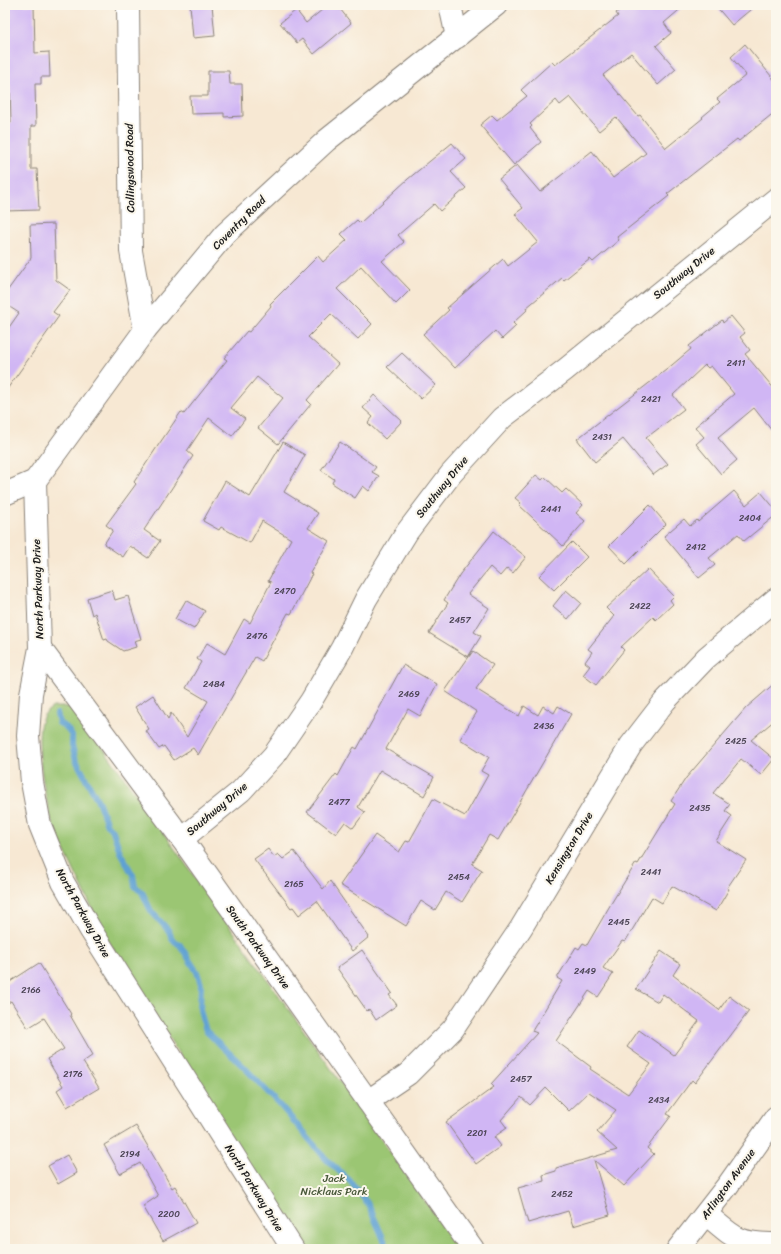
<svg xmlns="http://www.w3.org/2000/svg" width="781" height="1254" font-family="Sriracha,sans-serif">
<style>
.green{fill:#9bc673;stroke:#5c7148}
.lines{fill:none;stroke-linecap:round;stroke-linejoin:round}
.stream{stroke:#5ea1d2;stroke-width:6}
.building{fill:#d0b6f4}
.minor-casing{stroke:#8a8278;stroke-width:24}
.minor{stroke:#fff;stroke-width:22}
.labels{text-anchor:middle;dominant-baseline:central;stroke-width:4;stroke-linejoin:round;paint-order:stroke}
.number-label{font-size:9px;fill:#494252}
.street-label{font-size:11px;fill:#1c1c1c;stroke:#fbf7ec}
.park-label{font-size:11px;fill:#48583a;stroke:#fbf7ec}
</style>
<rect width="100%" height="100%" fill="#fbf7ec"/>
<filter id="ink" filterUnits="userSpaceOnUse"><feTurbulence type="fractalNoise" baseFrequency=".025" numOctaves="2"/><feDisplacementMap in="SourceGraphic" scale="8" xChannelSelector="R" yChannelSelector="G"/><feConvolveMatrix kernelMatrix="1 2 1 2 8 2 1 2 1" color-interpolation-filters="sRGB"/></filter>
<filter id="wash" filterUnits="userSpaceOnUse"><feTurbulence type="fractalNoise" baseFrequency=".012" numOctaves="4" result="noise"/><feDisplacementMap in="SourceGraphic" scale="16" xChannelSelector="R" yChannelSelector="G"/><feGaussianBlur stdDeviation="0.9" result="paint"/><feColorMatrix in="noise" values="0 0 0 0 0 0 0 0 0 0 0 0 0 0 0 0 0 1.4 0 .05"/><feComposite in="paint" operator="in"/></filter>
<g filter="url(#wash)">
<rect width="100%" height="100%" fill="#f7e8d3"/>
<!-- green -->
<path class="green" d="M53 707H68L79 714 459 1249H300L105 935 55 831C47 810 31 734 44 715 46 712 50 709 53 707Z"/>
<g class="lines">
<!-- stream -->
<polyline class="stream" points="57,714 59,723 66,727 72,736 72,746 76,760 99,803 107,825 113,831 120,852 133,875 135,886 142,892 151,911 169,931 172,939 180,945 197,972 201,984 200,1010 206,1031 245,1068 281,1106 326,1159 350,1181 368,1204 388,1249"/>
</g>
<g id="blocks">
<!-- building -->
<g class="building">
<polygon points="5,5 34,5 35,53 49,52 50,77 41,77 41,84 35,84 36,126 31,126 31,169 37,169 39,210 5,211 5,123 11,123 10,85 5,85"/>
<polygon points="190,5 212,5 215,36 193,38"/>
<polygon points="328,5 337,5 351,23 314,54 302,39 297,43 280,23 296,10 306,23"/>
<polygon points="626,5 685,5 664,23 671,33 656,46 676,69 658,85 631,53 603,75 638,116 640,115 666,148 703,118 702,117 720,102 717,99 746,75 731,57 745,44 776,82 776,111 739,141 737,139 667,194 669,196 617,237 619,240 593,262 590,259 564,280 562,278 526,308 527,310 513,323 516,326 502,339 495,331 455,368 423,334 449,310 447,308 503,259 508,266 538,242 515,214 523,208 499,179 517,165 540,192 592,151 613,178 646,153 617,118 616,117 599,131 570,97 560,105 556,100 530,124 532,126 530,128 541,142 514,165 480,125 492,115 497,120 527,96 521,90 552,62 555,65 618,16 616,13"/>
<polygon points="715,5 756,5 732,25"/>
<polygon points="208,71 229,71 230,84 242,84 243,116 224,117 224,113 191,114 190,96 208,96"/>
<polygon points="452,143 466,159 451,172 466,188 440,211 434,204 398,235 404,242 382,261 410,290 396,304 361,266 337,289 372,324 358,339 331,314 308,337 338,364 307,400 311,404 278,444 258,428 283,398 257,377 231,408 245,419 232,436 209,418 187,451 193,456 144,530 160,541 148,558 130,546 123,557 104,544 113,530 106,525 136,484 134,482 155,450 181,412 184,414 227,360 224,358 247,331 249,332 271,306 270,304 318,256 323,262 347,240 341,234 357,220 360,223 408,179"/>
<polygon points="54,224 56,280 70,290 53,312 59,316 5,392 5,333 19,313 5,304 5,294 31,258 30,225"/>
<polygon points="731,316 745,333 740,337 750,350 745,354 776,391 776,436 754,408 718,438 737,460 721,474 696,444 704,437 695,427 734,394 711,366 708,368 705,365 673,395 684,409 646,438 668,464 653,475 623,439 595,462 577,439 666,370 691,349 689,346 722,320 723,323"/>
<polygon points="402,353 436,385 421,399 387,367"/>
<polygon points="374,395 402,421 385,439 368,423 373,417 363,408"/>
<polygon points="283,442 305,455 284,492 318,513 308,528 329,541 310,573 312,574 291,614 288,613 262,661 255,657 198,755 193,748 174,760 164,746 159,749 146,731 149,729 135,707 153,695 168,719 171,713 187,737 208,701 186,688 201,662 197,659 207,643 225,654 244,619 250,623 271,582 268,581 291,539 262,521 250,543 221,527 219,530 203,521 225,481 250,497"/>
<polygon points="340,442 376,467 372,472 379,476 369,491 363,486 355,498 332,483 334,479 321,470"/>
<polygon points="536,475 542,480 545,477 562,493 566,489 583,505 576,513 585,521 563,546 519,505 521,503 515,498"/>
<polygon points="734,491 746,505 761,492 776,510 776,515 744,541 738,534 709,558 715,565 699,578 664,536 684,519 690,526 697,520 698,522"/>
<polygon points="650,505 666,524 626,564 609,546"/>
<polygon points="494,531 526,557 513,573 507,568 500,576 490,567 468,594 489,608 474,632 481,636 468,657 429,633 448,603 444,600 460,574"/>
<polygon points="572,542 587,557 554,590 539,576"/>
<polygon points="648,569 674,596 670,600 673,604 656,620 653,617 621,647 624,650 596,685 583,675 590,666 585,662 592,652 588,649 614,616 606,608"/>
<polygon points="112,590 115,600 128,596 141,639 134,641 136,647 123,651 108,641 107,639 104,640 95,613 92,615 87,598"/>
<polygon points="566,590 581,603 568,619 553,606"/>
<polygon points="186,600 205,611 194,629 175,619"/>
<polygon points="473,651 493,665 476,689 519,716 524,706 538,715 543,706 554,713 558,706 571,714 498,840 489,835 472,864 482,870 462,902 446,892 435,910 421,901 406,926 340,885 375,835 399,852 406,841 409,842 433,799 465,816 488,775 481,771 489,757 460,739 477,712 445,691"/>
<polygon points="403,665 437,684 420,716 408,709 386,749 434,777 424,796 380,770 358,807 365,812 353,828 345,822 336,834 307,812 336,774 338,776 354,747 357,749"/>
<polygon points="776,682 776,719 751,740 774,759 761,775 741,759 713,793 730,804 725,811 732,816 716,841 746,860 727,888 729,889 716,911 672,886 662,903 652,897 625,942 622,941 603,968 613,974 598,997 589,991 587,994 556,1041 591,1067 590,1069 628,1094 651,1064 627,1047 639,1030 674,1055 699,1021 663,994 658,1002 636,989 661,951 680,964 673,975 719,1010 729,996 749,1011 695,1083 692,1080 667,1114 671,1116 647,1148 654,1154 624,1186 594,1160 610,1215 573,1226 568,1211 528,1223 518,1188 544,1181 543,1175 556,1171 556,1168 617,1150 597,1132 616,1110 589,1092 569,1111 546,1088 530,1105 521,1097 501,1120 507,1128 494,1137 501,1146 476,1164 446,1122 494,1087 491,1084 537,1033 532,1031 562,981 557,978 576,947 579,949 583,943 587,945 612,902 636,863 638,864 675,804 671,801 686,778 746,708"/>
<polygon points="268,849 274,857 278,854 283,859 294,851 323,889 330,881 369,937 352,951 317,901 299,915 293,907 291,908 254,859"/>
<polygon points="362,950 392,993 389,995 397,1005 376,1020 369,1009 367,1011 337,968"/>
<polygon points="39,963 71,1014 70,1015 93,1055 83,1062 99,1088 67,1107 57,1090 63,1086 47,1059 64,1049 44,1018 28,1028 11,1001 5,1005 5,985"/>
<polygon points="136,1126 172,1188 175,1186 196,1223 163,1241 143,1206 158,1196 140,1163 120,1174 104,1145"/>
<polygon points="67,1155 77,1173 58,1184 48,1166"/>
</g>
</g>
</g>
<g filter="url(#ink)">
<use href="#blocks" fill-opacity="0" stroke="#8a8278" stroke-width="1"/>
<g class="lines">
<!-- minor casing -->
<g class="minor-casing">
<g id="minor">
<polyline points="128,5 131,251 145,330"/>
<polyline points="450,5 457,37"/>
<polyline points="35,481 40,648 31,694 28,736 32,782 40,825 63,882 90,929 293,1249"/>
<polyline points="5,494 35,481 145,330 225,234 327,140 496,5"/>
<polyline points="40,648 182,839 473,1249"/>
<polyline points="182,839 241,791 274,755 311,701 342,648 366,599 407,532 451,474 502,418 565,370 776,199"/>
<polyline points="368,1101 408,1074 453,1029 521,928 631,745 665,701 706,658 776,599"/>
<path d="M706 1214C735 1238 737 1244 776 1244"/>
<polyline points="678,1249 728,1185 776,1117"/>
</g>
</g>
<!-- minor -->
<use href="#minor" class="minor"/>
</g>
</g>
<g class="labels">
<!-- number labels -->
<g class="number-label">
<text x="736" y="363">2411</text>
<text x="651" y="399">2421</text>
<text x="602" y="437">2431</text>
<text x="551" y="509">2441</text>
<text x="750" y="518">2404</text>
<text x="696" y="547">2412</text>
<text x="285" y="591">2470</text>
<text x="640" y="606">2422</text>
<text x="460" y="620">2457</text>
<text x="257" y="636">2476</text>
<text x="214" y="684">2484</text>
<text x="409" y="694">2469</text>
<text x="544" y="726">2436</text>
<text x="736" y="741">2425</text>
<text x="339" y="802">2477</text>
<text x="700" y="808">2435</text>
<text x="651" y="872">2441</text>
<text x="459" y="877">2454</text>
<text x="294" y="884">2165</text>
<text x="619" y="922">2445</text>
<text x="585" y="971">2449</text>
<text x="31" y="990">2166</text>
<text x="73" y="1074">2176</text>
<text x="521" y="1079">2457</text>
<text x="659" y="1100">2434</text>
<text x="477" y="1133">2201</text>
<text x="130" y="1154">2194</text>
<text x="562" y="1194">2452</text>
<text x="169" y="1214">2200</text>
</g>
<!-- street labels -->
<g class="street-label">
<text transform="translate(130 168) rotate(-91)">Collingswood Road</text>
<text transform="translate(239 223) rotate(-45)">Coventry Road</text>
<text transform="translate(684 273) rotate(-39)">Southway Drive</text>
<text transform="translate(442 487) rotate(-51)">Southway Drive</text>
<text transform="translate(38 589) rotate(-92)">North Parkway Drive</text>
<text transform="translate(217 809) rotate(-40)">Southway Drive</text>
<text transform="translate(569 848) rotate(-59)">Kensington Drive</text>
<text transform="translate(83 913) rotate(61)">North Parkway Drive</text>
<text transform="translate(258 947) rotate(54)">South Parkway Drive</text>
<text transform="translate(728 1184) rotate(-54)">Arlington Avenue</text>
<text transform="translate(254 1188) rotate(58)">North Parkway Drive</text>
</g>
<!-- park labels -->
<g class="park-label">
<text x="334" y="1178">Jack<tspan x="334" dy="13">Nicklaus Park</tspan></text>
</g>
</g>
<!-- margin -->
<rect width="781" height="1254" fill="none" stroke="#fbf7ec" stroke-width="20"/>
</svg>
